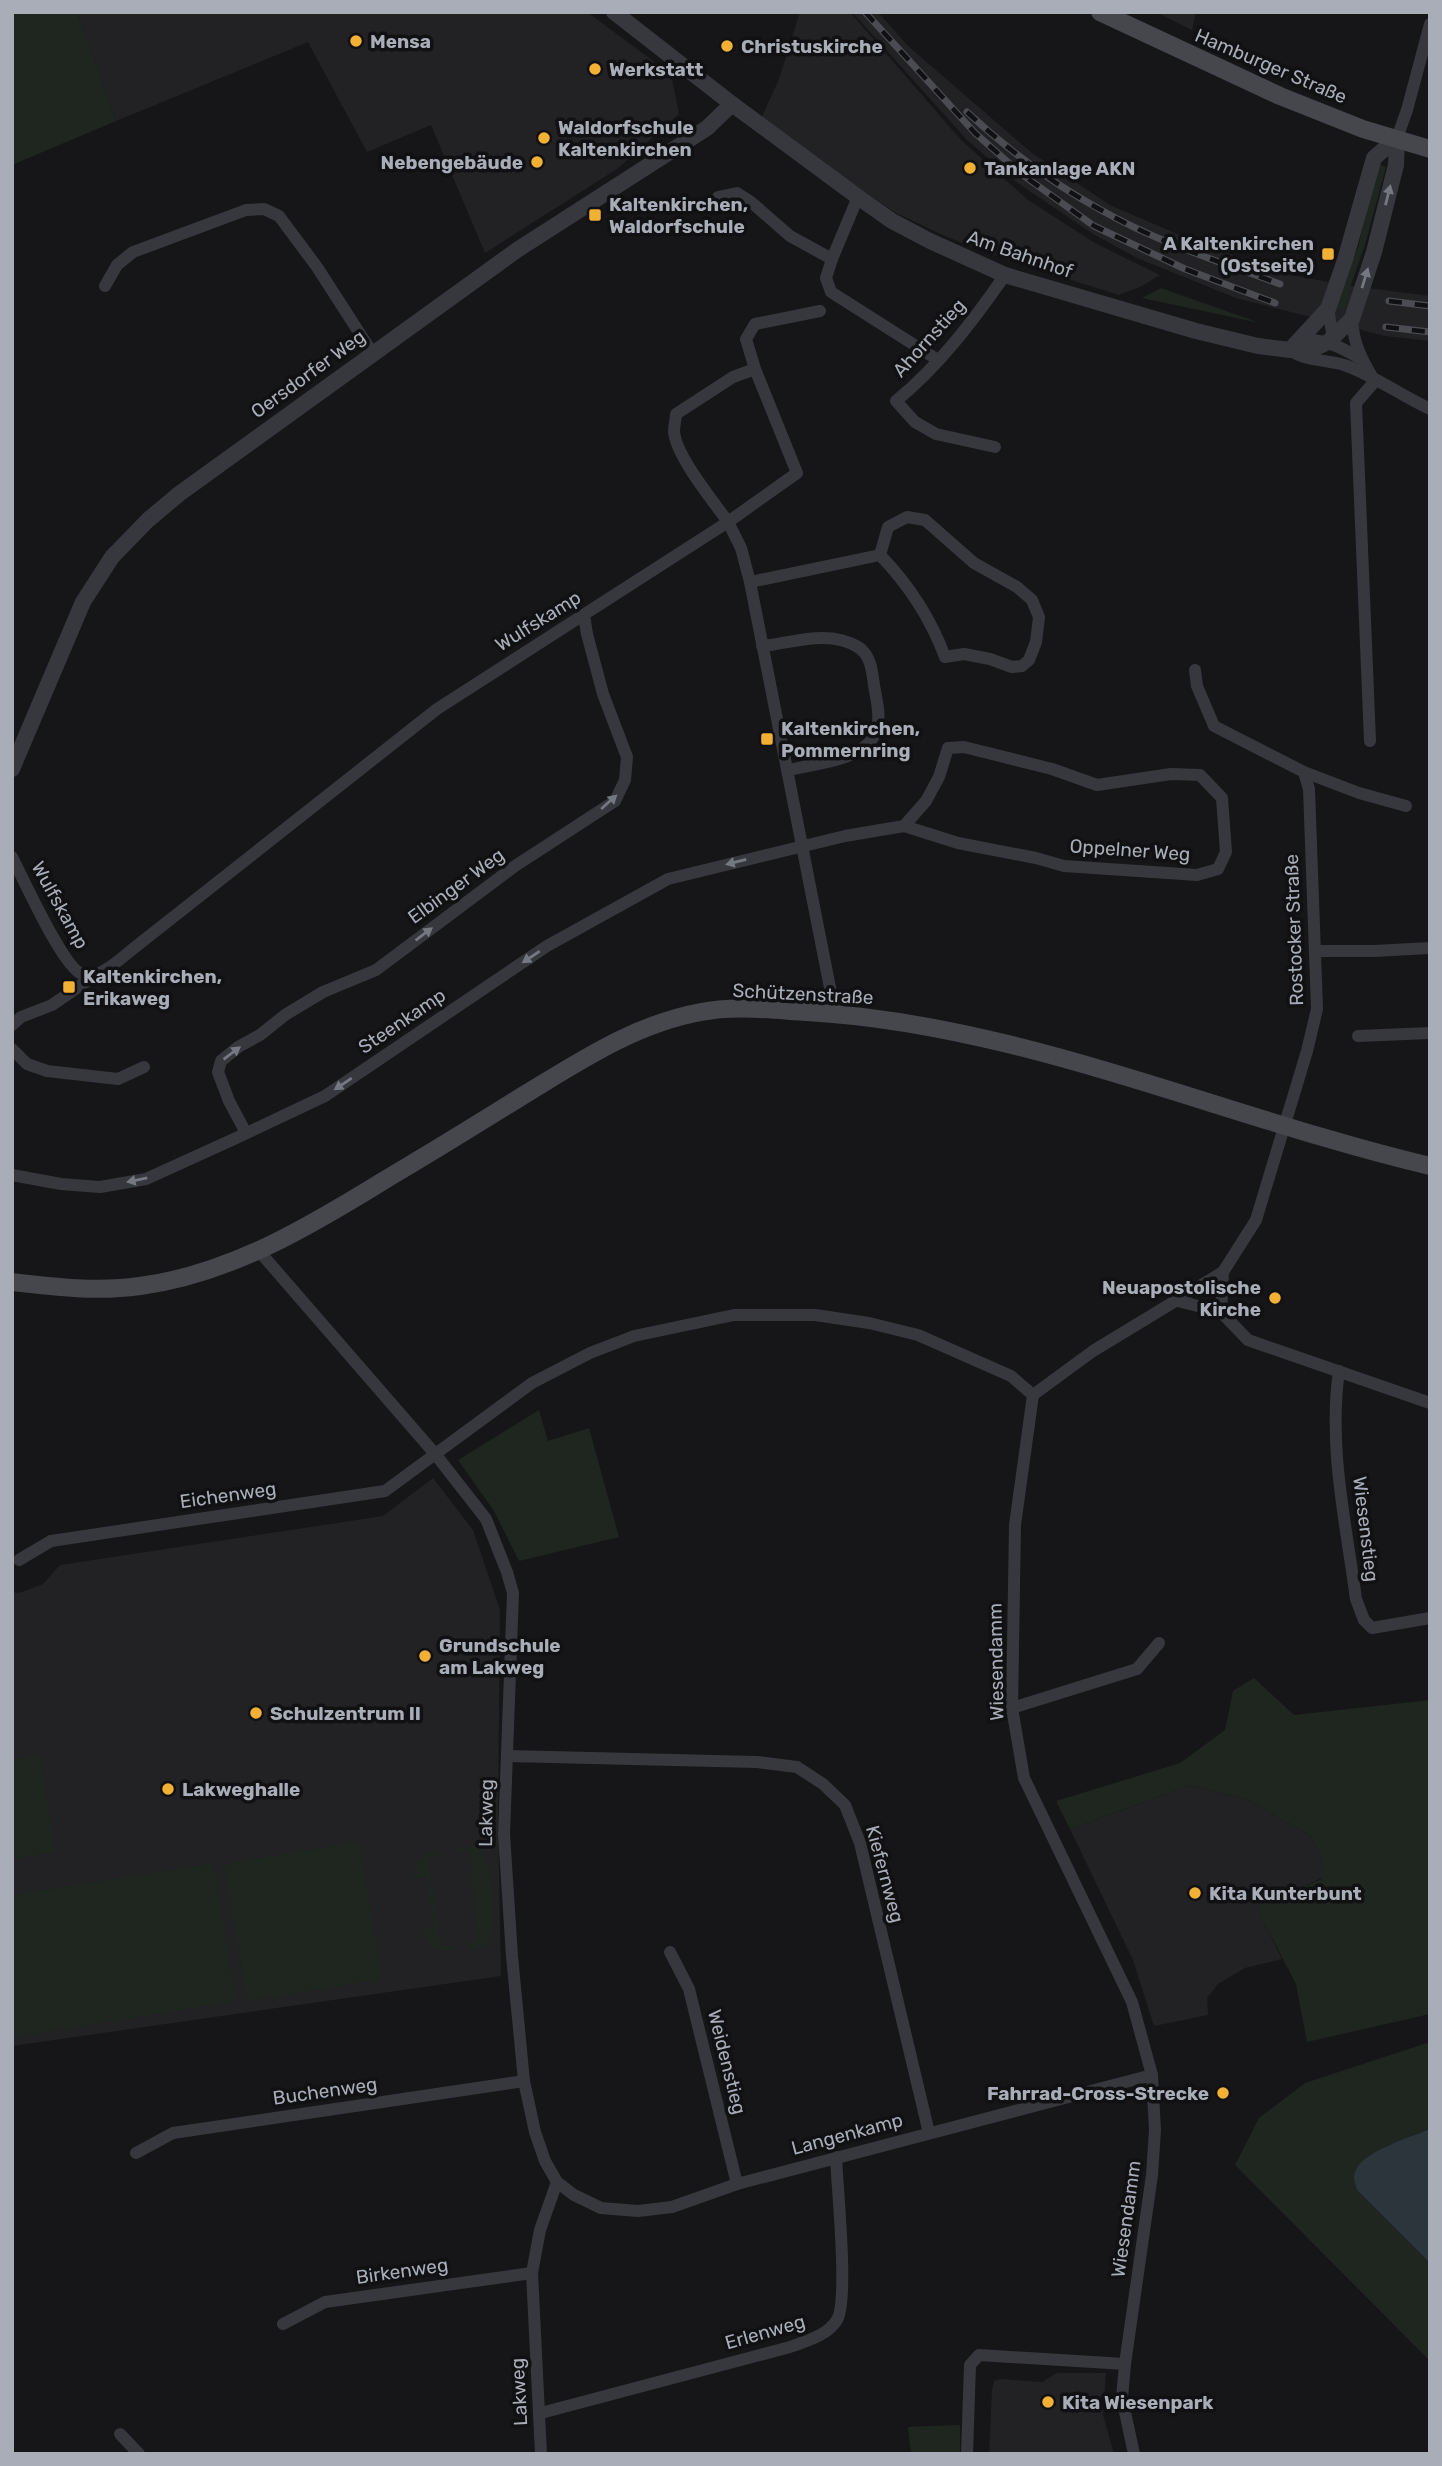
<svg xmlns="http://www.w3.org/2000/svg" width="1442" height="2466" font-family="Rubik,sans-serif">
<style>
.built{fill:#222225}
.green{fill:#1e261f}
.water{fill:#2c353c}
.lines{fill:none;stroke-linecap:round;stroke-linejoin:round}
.minor{stroke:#37383d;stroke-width:12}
.tertiary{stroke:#37383d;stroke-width:16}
.secondary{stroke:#45474d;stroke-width:18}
.rail-casing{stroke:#4a4c52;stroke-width:7}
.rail{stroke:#111113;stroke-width:4.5;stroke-dasharray:13;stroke-linecap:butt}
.oneway{fill:#757881}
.poi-dot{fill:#f2b134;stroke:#111113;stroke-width:2.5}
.labels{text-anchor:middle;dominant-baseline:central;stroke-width:7;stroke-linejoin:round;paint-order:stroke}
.poi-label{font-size:19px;font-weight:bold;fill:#a8adb8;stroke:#111113;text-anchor:start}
.street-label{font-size:19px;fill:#a8adb8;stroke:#111113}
</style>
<rect width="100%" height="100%" fill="#161618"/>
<!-- built -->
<g class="built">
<polygon points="77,12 587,12 671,74 679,114 617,169 485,253 431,125 367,152 308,42 116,121"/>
<polygon points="800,12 850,12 961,140 1028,200 1095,243 1160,275 1142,286 1119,295 1008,260 947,237 896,213 760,121 779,79"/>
<polygon points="852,12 878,12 908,46 1032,153 1110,205 1198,243 1291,275 1344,285 1430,296 1430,341 1385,336 1236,298 1137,258 1093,234 1015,181 967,140"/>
<polygon points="1156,12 1196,12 1192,30"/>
<polygon points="433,1478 473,1530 500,1610 498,1816 501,1976 12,2046 12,1592 19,1593 43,1584 60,1565 383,1516"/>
<polygon points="1190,1785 1246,1799 1310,1835 1322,1858 1322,1878 1257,1908 1282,1959 1245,1968 1218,1984 1207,1998 1208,2015 1154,2026 1133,1960 1070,1829"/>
<polygon points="1057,2373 1106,2373 1103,2415 1114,2454 989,2454 992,2390 994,2381 1000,2379 1042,2382"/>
</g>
<!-- green -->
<g class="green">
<polygon points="12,12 77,12 116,121 12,165"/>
<polygon points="1378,164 1386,167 1365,245 1351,285 1345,310 1337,308 1358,247"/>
<polygon points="1161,288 1260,323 1142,298"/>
<polygon points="539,1410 548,1441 589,1428 619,1537 519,1561 494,1511 458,1460"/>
<polygon points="1254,1678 1294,1715 1430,1700 1430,2014 1307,2042 1296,1984 1256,1907 1322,1879 1322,1858 1310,1835 1246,1799 1190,1785 1070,1829 1056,1801 1180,1763 1225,1730 1233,1691"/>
<polygon points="40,1755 55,1852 12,1859 12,1759"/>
<polygon points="359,1842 382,1979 247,2001 224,1864"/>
<path d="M478 1846C492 1863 509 1957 469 1948V1944L479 1939 469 1851 454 1853 459 1848Z"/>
<path d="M439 1850 440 1855 428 1857 441 1947 452 1946 453 1950C438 1954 426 1944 422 1929L434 1928 427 1877 414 1879C415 1862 422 1853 439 1850Z"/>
<polygon points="214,1863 236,2001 12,2037 12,1895"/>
<polygon points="1430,2042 1430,2129 1385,2147 1358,2191 1430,2263 1430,2361 1235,2165 1259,2118 1305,2083"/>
<polygon points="960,2425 960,2454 911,2454 908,2427"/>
</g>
<!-- water -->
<path class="water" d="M1430 2129V2263L1358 2191C1355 2184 1352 2177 1356 2170 1364 2151 1411 2137 1430 2129Z"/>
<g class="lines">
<!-- minor -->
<g class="minor">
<polyline points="1397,138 1407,110 1430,24"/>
<polyline points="718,197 737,193 751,202 790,236 832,259 858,197"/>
<polyline points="832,259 826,278 831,292 938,360"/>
<polyline points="105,286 117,265 133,252 246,210 264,209 279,216 317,267 373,354"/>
<polyline points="1328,309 1334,344"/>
<path d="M1352 319C1353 343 1362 360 1374 380"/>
<path d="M1299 340C1324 338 1341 347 1361 359"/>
<path d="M1290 350C1306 362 1328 359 1347 366 1376 377 1402 396 1430 409"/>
<path d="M755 369 797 473 728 522C714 502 675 455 674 431 674 425 676 419 676 414L733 377Z"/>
<polyline points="755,369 746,339 755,324 820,311"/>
<path d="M995 447 936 434 915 422 896 401C939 366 973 321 1005 275"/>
<path d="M750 582 880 555C908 584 931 619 945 657L964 654 990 659 1012 667 1022 666 1029 660 1036 642 1039 617 1032 600 1017 587 974 563 925 520 907 517 888 527 880 555"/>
<path d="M762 646C793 643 828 629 858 647 871 655 872 671 874 685 876 698 881 715 877 728 869 761 816 763 789 770"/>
<polyline points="1370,741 1356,403 1375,381"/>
<polyline points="1304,772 1359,793 1406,806"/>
<path d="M12 857C23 878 63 968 82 974 100 980 121 958 134 948L437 709 728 522 741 548 750 582 835 1013"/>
<polyline points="1315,951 1374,951 1430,948"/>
<polyline points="12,1025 21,1017 52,1005 97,974"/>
<polyline points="1358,1036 1430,1033"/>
<polyline points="12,1049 27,1064 47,1071 118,1079 144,1067"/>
<polyline points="246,1133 229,1101 218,1072 221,1061 238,1047 260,1035 285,1015 323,992 376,970 515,866 615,801 625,780 627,757 603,694 587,634 584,615"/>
<polyline points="12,1175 61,1184 100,1187 146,1179 234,1139 325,1096 547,946 668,879 845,836 904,826 926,801 939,777 948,748 964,747 1052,769 1097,785 1171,774 1200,775 1222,798 1226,852 1218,869 1197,875 1064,866 1036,858 958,843 904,826"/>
<polyline points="259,1251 436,1455 486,1519 507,1572 513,1593 504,1834 512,1956 524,2081 535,2132 545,2161 557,2182 574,2195 601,2208 638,2211 672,2207 737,2184 1152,2075"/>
<polyline points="1178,1301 1221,1312 1248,1340 1430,1403"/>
<polyline points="1221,1312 1223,1272"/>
<path d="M1339 1371C1328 1446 1346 1524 1356 1599L1364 1620 1372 1628 1430 1618"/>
<polyline points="19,1560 51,1541 385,1491 532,1383 590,1353 634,1336 734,1315 815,1315 869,1323 918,1335 1011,1376 1033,1395"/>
<polyline points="1012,1708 1137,1669 1159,1643"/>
<polyline points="507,1756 757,1762 797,1767 823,1784 845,1805 860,1843 929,2133"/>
<polyline points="670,1952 689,1989 737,2184"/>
<polyline points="136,2153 173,2133 524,2081"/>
<polyline points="283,2324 325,2302 532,2273"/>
<path d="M541 2413 790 2347C806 2341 827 2336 837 2320 849 2300 837 2186 836 2157"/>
<polyline points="120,2434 139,2454"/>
<polyline points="541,2454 532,2273 540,2230 557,2182"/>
<polyline points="967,2454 970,2365 979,2355 1125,2364"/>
<polyline points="1134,2454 1122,2398 1125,2364 1152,2175 1155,2130 1152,2075 1132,2002 1024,1778 1012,1708 1015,1525 1033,1395 1093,1351 1223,1272 1256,1220 1307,1051 1317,1009 1309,789 1304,772 1214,726 1197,686 1195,670"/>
</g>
<!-- tertiary -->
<g class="tertiary">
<polyline points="614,12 732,104 858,197 892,221 930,241 1005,275 1196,331 1258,346 1290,350 1313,349 1328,342 1352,319 1374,252 1396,165 1397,138"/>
<polyline points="1290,350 1328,309 1345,260 1374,158 1397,138"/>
<polyline points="12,769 83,602 112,557 148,520 179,494 517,250 707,128 732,104"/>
</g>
<!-- secondary -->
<g class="secondary">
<polyline points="1100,12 1280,96 1363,129 1430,149"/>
<path d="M12 1282C55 1287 97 1292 140 1286 231 1274 312 1225 388 1178 434 1151 479 1123 524 1095 580 1061 635 1024 701 1012 734 1005 773 1010 807 1012 1020 1024 1223 1117 1430 1166"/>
</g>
<!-- rail casing -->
<g class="rail-casing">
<g id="rail">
<polyline points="865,12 975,133 1020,173 1094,226 1185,269 1275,303"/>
<path d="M967 112C1007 149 1053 184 1101 210 1157 242 1220 262 1280 284"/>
<polyline points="1389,301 1430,306"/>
<polyline points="1386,327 1430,332"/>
</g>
</g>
<!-- rail -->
<use href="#rail" class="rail"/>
</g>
<!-- one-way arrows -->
<defs><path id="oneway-solid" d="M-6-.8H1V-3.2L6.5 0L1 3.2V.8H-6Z" transform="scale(1.75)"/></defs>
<g class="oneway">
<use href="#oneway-solid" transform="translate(1388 195) rotate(-76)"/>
<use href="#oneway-solid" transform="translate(1365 278) rotate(-73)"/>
<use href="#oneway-solid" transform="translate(609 802) rotate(-42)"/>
<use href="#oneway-solid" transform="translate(736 862) rotate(166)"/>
<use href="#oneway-solid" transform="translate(424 934) rotate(-37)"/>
<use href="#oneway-solid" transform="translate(531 957) rotate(146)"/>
<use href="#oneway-solid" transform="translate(232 1053) rotate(-37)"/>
<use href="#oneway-solid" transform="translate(343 1084) rotate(146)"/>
<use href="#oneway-solid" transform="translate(137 1180) rotate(168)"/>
</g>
<!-- markers -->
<g class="poi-dot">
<circle cx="356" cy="41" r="7"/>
<circle cx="727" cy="46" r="7"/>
<circle cx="595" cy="69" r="7"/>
<circle cx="544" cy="138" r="7"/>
<circle cx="537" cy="162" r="7"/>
<circle cx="970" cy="168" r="7"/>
<rect x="588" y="208" width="14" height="14" rx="3.5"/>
<rect x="1321" y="247" width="14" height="14" rx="3.5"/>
<rect x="760" y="732" width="14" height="14" rx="3.5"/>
<rect x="62" y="980" width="14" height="14" rx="3.5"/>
<circle cx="1275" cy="1298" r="7"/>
<circle cx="425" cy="1656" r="7"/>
<circle cx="256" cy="1713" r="7"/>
<circle cx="168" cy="1789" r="7"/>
<circle cx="1195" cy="1893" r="7"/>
<circle cx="1223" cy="2093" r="7"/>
<circle cx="1048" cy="2402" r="7"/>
</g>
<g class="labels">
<!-- poi labels -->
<g class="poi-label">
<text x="370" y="41">Mensa</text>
<text x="741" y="46">Christuskirche</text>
<text x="609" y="69">Werkstatt</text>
<text x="558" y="127">Waldorfschule<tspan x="558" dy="22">Kaltenkirchen</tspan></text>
<text x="523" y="162" text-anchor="end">Nebengebäude</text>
<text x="984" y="168">Tankanlage AKN</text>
<text x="609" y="204">Kaltenkirchen,<tspan x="609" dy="22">Waldorfschule</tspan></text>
<text x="1314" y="243" text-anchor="end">A Kaltenkirchen<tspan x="1314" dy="22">(Ostseite)</tspan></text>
<text x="781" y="728">Kaltenkirchen,<tspan x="781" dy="22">Pommernring</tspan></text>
<text x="83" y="976">Kaltenkirchen,<tspan x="83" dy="22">Erikaweg</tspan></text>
<text x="1261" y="1287" text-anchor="end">Neuapostolische<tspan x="1261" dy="22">Kirche</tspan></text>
<text x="439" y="1645">Grundschule<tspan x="439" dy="22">am Lakweg</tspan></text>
<text x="270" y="1713">Schulzentrum II</text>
<text x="182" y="1789">Lakweghalle</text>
<text x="1209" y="1893">Kita Kunterbunt</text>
<text x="1209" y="2093" text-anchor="end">Fahrrad-Cross-Strecke</text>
<text x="1062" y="2402">Kita Wiesenpark</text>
</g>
<!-- street labels -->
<g class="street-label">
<text transform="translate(1271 66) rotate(23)">Hamburger Straße</text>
<text transform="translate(1020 254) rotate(19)">Am Bahnhof</text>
<text transform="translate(929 338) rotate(-48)">Ahornstieg</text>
<text transform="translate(308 374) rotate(-36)">Oersdorfer Weg</text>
<text transform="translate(538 621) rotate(-32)">Wulfskamp</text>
<text transform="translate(1130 850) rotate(4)">Oppelner Weg</text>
<text transform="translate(456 886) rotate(-36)">Elbinger Weg</text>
<text transform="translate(60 905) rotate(61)">Wulfskamp</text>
<text transform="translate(1294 930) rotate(-92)">Rostocker Straße</text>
<text transform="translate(803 994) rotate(3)">Schützenstraße</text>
<text transform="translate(402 1021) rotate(-34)">Steenkamp</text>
<text transform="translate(228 1495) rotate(-8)">Eichenweg</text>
<text transform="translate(1366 1529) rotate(83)">Wiesenstieg</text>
<text transform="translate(996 1662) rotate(-91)">Wiesendamm</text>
<text transform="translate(486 1813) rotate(-89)">Lakweg</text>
<text transform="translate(885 1874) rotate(75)">Kiefernweg</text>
<text transform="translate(727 2062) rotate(76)">Weidenstieg</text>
<text transform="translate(325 2091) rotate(-8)">Buchenweg</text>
<text transform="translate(847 2134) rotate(-15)">Langenkamp</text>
<text transform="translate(1126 2219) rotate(-82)">Wiesendamm</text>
<text transform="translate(402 2271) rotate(-8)">Birkenweg</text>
<text transform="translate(765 2332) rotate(-16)">Erlenweg</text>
<text transform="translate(519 2392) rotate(-93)">Lakweg</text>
</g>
</g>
<!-- border -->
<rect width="1442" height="2466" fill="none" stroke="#a8adb8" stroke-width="28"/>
</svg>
